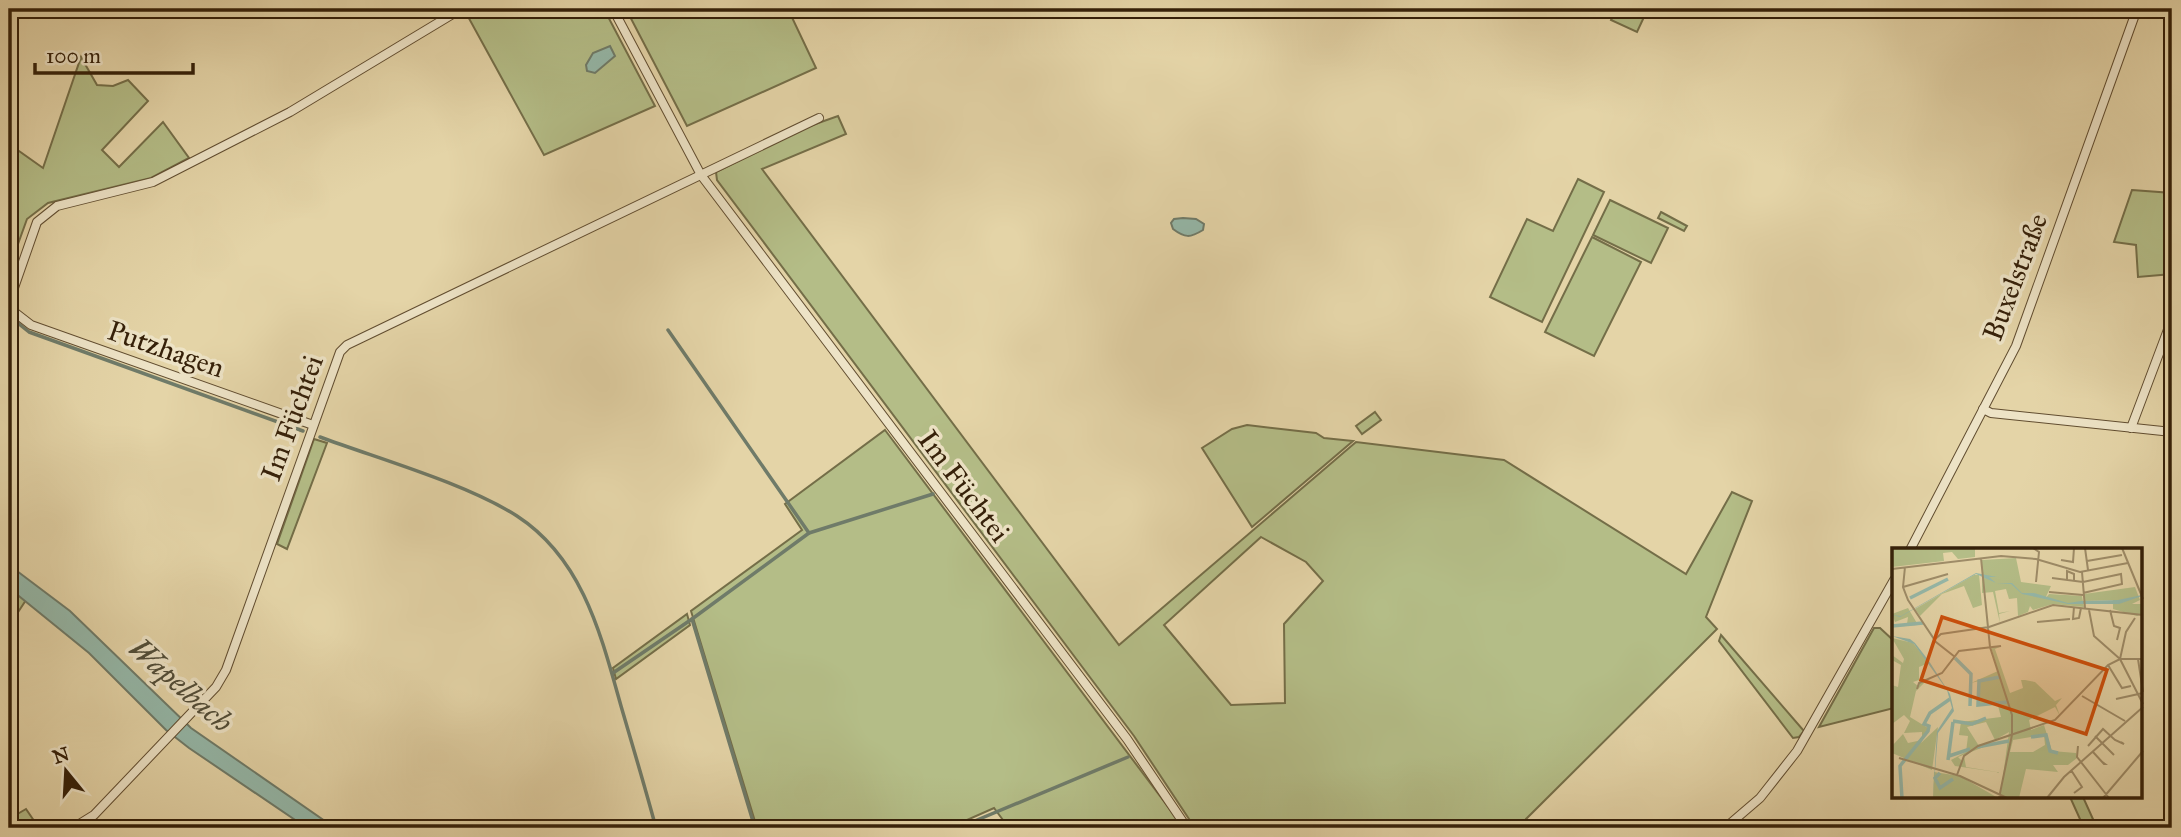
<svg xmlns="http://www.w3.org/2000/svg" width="2181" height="837" font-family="'IM FELL Great Primer',serif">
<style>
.green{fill:#b4bd87;stroke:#746e48;stroke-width:2;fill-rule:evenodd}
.water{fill:#95b8a9;stroke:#6f7b69;stroke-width:2}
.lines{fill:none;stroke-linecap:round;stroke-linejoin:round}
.stream{stroke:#6f7b69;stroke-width:3.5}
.minor-casing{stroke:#614d30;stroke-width:10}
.minor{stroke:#ede3c6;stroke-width:8}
.labels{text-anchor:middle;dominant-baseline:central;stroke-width:7;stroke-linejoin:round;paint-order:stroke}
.street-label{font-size:28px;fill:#352009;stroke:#ede3c6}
.water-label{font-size:30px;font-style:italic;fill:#524e39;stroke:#ede3c6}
.inset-river{fill:none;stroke:#95b8a9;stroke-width:3.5}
.inset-road{fill:none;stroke:#9e8c68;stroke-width:2}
.view{fill:#cd500c;fill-opacity:0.15;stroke:#cd500c;stroke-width:3.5}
.inset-edge{fill:none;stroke:#352009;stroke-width:3.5}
</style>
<rect width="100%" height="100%" fill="#e4d4a7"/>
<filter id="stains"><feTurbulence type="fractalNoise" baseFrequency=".00286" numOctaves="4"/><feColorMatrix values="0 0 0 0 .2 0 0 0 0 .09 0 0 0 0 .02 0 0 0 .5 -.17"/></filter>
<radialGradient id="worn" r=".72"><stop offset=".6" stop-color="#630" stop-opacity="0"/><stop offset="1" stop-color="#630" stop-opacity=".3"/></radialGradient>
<!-- green -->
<g class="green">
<polygon points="474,9 604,9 655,106 544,155 466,13"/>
<polygon points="626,9 788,9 816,68 687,126"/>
<polygon points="1616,9 1625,9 1644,17 1637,32 1611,20"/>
<polygon points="81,57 97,85 113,86 128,80 148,101 102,150 119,167 163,122 189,158 151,178 48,203 27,219 9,269 9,144 43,168"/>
<path d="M838 116 846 134 762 169 1119 645 1356 442 1504 460 1686 574 1732 492 1752 501 1706 617 1717 629 1517 828H1195L1134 736 717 180 716 172 807 127ZM1261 537 1306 562 1323 581 1284 624 1285 703 1231 705 1164 625Z"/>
<polygon points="1578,179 1604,192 1542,322 1490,297 1527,219 1553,231"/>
<polygon points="2132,190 2172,193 2172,274 2138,277 2136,245 2114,242"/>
<polygon points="1610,200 1668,228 1651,263 1593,235"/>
<polygon points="1661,212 1687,226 1684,231 1658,218"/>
<polygon points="1592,237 1641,262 1594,356 1545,332"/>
<polygon points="1375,412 1381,420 1362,434 1356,426"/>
<polygon points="1247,425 1316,433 1324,438 1353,441 1252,527 1202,448 1232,429"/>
<polygon points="885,430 1178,820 1182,828 1009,828 994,808 949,828 757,828 691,611 802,530 785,504"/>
<polygon points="314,439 327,443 287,549 277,544"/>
<polygon points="9,588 26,600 9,626"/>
<polygon points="687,614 690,625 616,679 613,668"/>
<polygon points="1874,628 1880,628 1894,641 1894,708 1819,727"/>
<polygon points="1721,635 1804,731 1799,737 1793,738 1719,641"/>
<polygon points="2070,797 2083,797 2097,828 2084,828"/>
<polygon points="26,809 39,828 9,828 9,819"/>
</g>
<!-- water -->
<g class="water">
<polygon points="610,46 615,56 595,73 587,71 586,65 593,53"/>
<path d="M1183 218 1196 219 1204 224 1203 230C1190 238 1185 238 1173 229L1171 223 1174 219Z"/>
<polygon points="9,565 70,611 191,728 335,828 307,828 189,748 166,730 89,653 9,588"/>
</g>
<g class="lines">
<!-- stream -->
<g class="stream">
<polyline points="9,316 29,332 303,431"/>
<polyline points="668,330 809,533"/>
<path d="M320 437C379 459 465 483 517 516 583 559 601 635 621 706 633 747 645 787 656 828"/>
<polyline points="613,673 692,619"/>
<polyline points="755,828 692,619 809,533 933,494"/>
<polyline points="958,828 1128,757"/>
</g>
<!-- minor casing -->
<g class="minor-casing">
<g id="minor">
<polyline points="613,9 701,175 1127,739 1187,828"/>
<polyline points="9,302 37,222 57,206 153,182 290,112 461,9"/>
<polyline points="9,308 31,325 313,425"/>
<polyline points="1983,409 1991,413 2172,432"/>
<polyline points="2131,428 2172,319"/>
<polyline points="1910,550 2016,346 2137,9"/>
<polyline points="73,828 94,815 216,687 226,670 340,352 347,345 819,118"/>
<polyline points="1725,828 1760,798 1797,751 1894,580"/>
</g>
</g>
<!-- minor -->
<use href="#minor" class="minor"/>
</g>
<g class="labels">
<!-- street labels -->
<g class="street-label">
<text transform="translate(2015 277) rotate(-69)">Buxelstraße</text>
<text transform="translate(166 349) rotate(19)">Putzhagen</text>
<text transform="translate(292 418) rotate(-70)">Im Füchtei</text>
<text transform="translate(964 486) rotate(53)">Im Füchtei</text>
</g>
<!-- water labels -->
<g class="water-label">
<text transform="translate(181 685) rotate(41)">Wapelbach</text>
</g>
</g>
<!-- overview -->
<g transform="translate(1892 548)">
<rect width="250" height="250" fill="#e4d4a7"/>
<path d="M0 0H83V9L66 11 60 4 51 5 52 13 0 19ZM124 10 129 34 159 38 153 51 157 46 190 48 192 59 161 56 141 62 138 58 136 64 126 68 125 50 117 51 114 41 103 43 107 65 118 63 107 66 108 75 101 44 90 45V12ZM82 27H87L90 57 81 60 72 38 50 46 28 68 23 61ZM243 39 248 52 240 56H250V66L245 68 221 61V52L192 53V46ZM16 60 26 77 0 79 15 76 16 69 3 74 0 66ZM0 90 21 95 37 115 27 119V132L21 134 26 138 28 131 33 134 24 143 18 169 36 180 29 195 46 179 40 222 0 205V198L11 186 16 195 30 192V184L12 185 18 173 12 167 0 176V137L6 139 9 117 0 112V107L11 115 12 111ZM110 98 103 101 118 145 131 140 129 132H133L143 134 163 153 170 150 164 157 168 168 163 159 137 172 139 182 152 177 160 203 184 205 185 210 176 217H161L166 224 134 221 127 250H108L117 184 103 192 94 174 75 179 87 198 97 197 66 209 70 213 72 208 74 219 111 225 63 218 59 212 74 204 76 188 67 187 69 174 109 169 105 154 86 156 87 133 79 135 106 123 99 99ZM152 187 153 197 141 204H118L121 192ZM42 224 68 228 106 250H41Z" fill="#b4bd87" fill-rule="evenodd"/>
<path d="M84 25 105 29H97L104 35H120L130 45H142L176 55 189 53 226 52 250 47V48L227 56H176L130 46 119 36 104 35 84 26 8 69 0 67 9 68ZM0 88 18 91 23 95 37 113 58 146 62 163 46 185 41 250 45 183 60 160 55 142 22 96Z" fill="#95b8a9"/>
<path class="inset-river" d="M18 50 56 31M0 78 31 75M63 110 79 126 78 158M108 129 87 133 86 157 115 154M61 173 80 176 94 170M139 189 154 187 158 203 166 205M85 199 117 193M57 208 78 201M56 212 61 174M48 225 43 230 48 240 61 231M10 250 8 218 36 183 37 178 32 176 38 165 58 151"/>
<path class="inset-road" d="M141 0 147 4 144 34M193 0 196 22M230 0 251 51M89 10 98 99 120 167V187L107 250M169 12 181 14 182 0M195 13 230 7M13 19 11 39 16 52 44 94 63 109M0 21 109 8 144 11 188 24 236 15M190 24 193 60M160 30 191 34 229 26 230 36 191 45M175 32V23L182 26V33M11 39 56 26M157 44 191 47M182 59 181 71 187 70 189 60M197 62 202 88 228 111M218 62 222 78 228 80 225 92M243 70 234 84 228 111 251 156M145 74 178 71M42 92 49 86 97 79 161 57 251 67M246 111 251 144M216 117 230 140 239 138M25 141 27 135 50 125 67 103 109 98M190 148 233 173M224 151 251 145M203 188 222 207M186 198 185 209 217 250M196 198 211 181 223 192 232 196 229 194M201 204 212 216H213L209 213M7 210 68 228 115 250M179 222 190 239 182 245M65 227 72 208 86 198 163 172 216 117 228 111H251M155 250 172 229 251 159M211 250 251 203"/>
<path class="view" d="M50 69 215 122 194 186 29 132Z"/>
<rect width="250" height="250" class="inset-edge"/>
</g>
<!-- margin -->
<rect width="2181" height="837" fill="none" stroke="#e4d4a7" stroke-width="35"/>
<rect x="10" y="10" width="2160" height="816" fill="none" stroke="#352009" stroke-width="3.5"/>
<rect x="18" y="18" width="2146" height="802" fill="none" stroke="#352009" stroke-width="2"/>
<!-- north arrow -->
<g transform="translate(66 771) rotate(342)" stroke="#ede3c6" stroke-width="5" paint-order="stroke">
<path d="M0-5L12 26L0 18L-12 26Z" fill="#352009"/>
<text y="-10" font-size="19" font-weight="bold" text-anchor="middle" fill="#352009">N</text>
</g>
<!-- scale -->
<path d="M35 63v10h158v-10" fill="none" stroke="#352009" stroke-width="3.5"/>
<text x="46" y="63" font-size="21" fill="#352009" stroke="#ede3c6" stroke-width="5" paint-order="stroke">100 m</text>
<rect width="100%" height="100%" filter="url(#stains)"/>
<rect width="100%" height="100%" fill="url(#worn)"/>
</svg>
